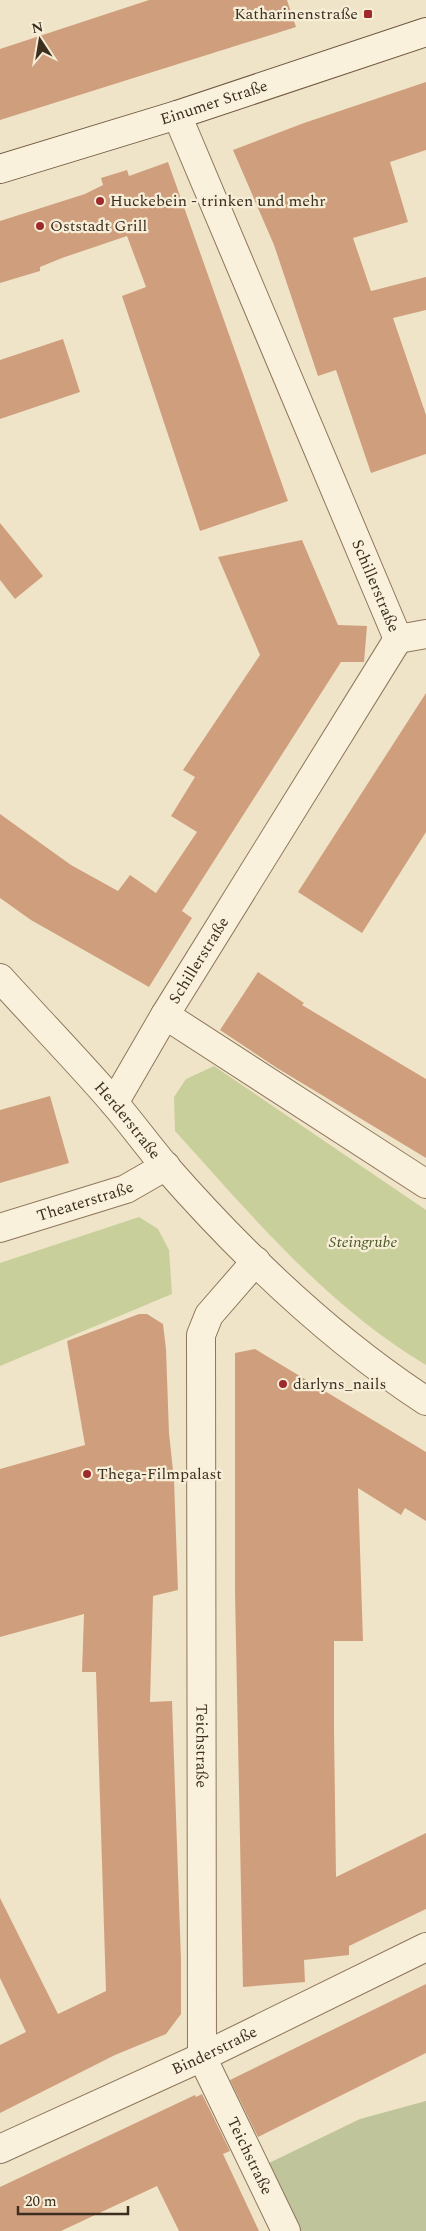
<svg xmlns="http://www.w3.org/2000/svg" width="426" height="2231" font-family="Spectral,serif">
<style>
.green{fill:#c9cf9b}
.cemetery{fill:#bfc49a}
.building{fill:#cf9f7d}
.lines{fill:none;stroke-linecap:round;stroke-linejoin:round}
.street-casing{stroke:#8d765c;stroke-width:30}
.secondary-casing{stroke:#6f573f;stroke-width:30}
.street{stroke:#faf1dc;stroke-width:28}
.secondary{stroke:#faf1dc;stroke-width:28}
.poi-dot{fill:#9e2a2b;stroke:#f7eed8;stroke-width:2}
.labels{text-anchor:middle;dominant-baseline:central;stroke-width:4.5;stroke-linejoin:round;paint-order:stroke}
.poi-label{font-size:16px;fill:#3d2e20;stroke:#f7eed8;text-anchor:start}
.street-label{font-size:16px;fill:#3d2e20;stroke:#f7eed8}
.park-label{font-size:16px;font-style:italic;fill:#4d5a26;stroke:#f7eed8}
</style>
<rect width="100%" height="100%" fill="#f0e4c8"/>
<!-- green -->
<g class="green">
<path d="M214 1066 426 1210V1365C327 1306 252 1216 175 1131L174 1097 186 1079Z"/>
<polygon points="139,1217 158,1229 169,1250 172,1294 0,1366 0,1263"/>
</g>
<!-- cemetery -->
<polygon class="cemetery" points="426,2101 426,2231 301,2231 269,2163 360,2119"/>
<!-- building -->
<g class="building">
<polygon points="149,0 287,0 296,27 0,120 0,49"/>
<polygon points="426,82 426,150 390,162 408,222 353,238 371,291 426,277 426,310 393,318 426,415 426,454 371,473 336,370 318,376 274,245 233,150 304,123"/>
<polygon points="168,162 288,501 200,531 122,296 146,287 127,236 62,258 40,267 40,271 0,283 0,221 85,194 103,185 101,178 127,170 129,176"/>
<polygon points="63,339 80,392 0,419 0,360"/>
<polygon points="0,523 43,576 15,599 0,580"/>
<polygon points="302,540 338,625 367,626 364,662 341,662 182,911 192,918 149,987 31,920 0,898 0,814 71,865 118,891 130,875 156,893 197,832 171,816 195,777 183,770 260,655 218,557"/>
<polygon points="426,693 426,832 362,933 298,892"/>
<polygon points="258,972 304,1003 302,1005 426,1079 426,1158 277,1068 220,1030"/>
<polygon points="50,1096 69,1163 0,1183 0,1110"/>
<polygon points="139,1314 147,1314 163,1324 166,1349 169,1433 174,1480 178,1590 153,1596 150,1702 172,1701 181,1960 181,2014 166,2034 115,2055 0,2113 0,2045 26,2032 0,1978 0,1898 58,2014 106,1991 96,1672 82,1672 84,1614 0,1637 0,1469 85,1445 67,1341"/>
<polygon points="255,1349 426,1452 426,1521 405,1508 401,1515 358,1488 363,1641 334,1641 334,1730 336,1877 426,1833 426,1909 349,1946 349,1955 304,1960 305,1982 243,1987 235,1593 235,1353"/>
<polygon points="426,1984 426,2053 258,2137 230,2080"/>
<polygon points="202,2094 230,2151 223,2154 259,2231 179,2231 157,2186 61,2231 0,2231 0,2187 195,2095 196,2097"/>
</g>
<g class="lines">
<!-- street casing -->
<g class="street-casing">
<g id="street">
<path id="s1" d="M177 115 398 639"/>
<polyline points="398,639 426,634"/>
<path id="s2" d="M0 978C38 1020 78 1061 115 1104 132 1124 148 1146 165 1166 242 1254 328 1337 426 1401"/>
<polyline points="165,1015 426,1184"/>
<path id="s3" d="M114 1103 165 1015 398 639"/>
<path id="s4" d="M0 1228 126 1189 166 1166"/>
<path id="s5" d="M256 1261 209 1315 201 1335 202 2057 286 2231"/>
<path id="s6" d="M0 2149 202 2057 426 1947"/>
</g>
</g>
<!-- secondary casing -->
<g class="secondary-casing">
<g id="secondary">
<path id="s7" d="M0 169 177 115 426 32"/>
</g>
</g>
<!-- street -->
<use href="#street" class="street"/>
<!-- secondary -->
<use href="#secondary" class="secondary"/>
</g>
<!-- markers -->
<g class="poi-dot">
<rect x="363" y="9" width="10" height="10" rx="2.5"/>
<circle cx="100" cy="201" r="5"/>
<circle cx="40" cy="226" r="5"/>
<circle cx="283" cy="1384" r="5"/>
<circle cx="87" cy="1474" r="5"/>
</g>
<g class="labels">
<!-- poi labels -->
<g class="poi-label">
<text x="358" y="14" text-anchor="end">Katharinenstraße</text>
<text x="110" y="201">Huckebein - trinken und mehr</text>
<text x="50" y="226">Oststadt Grill</text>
<text x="293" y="1384">darlyns_nails</text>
<text x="97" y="1474">Thega-Filmpalast</text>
</g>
<!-- street labels -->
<g class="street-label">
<text stroke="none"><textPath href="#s7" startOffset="224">Einumer Straße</textPath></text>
<text stroke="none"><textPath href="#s1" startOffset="511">Schillerstraße</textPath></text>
<text stroke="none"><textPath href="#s3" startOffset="166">Schillerstraße</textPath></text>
<text stroke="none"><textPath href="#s2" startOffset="191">Herderstraße</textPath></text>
<text stroke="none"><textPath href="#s4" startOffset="89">Theaterstraße</textPath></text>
<text stroke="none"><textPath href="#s5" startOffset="504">Teichstraße</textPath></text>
<text stroke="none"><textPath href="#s6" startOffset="236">Binderstraße</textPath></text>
<text stroke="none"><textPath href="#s5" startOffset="925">Teichstraße</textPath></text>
</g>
<!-- park labels -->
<g class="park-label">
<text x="363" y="1242">Steingrube</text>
</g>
</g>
<!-- north arrow -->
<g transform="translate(40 40) rotate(348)" stroke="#f7eed8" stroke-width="4" paint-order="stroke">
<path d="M0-4L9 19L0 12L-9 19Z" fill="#3d2e20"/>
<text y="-8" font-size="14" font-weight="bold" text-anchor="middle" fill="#3d2e20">N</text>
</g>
<!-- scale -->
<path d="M18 2206v8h110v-8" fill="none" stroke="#3d2e20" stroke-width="2.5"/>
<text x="25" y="2206" font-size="15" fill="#3d2e20" stroke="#f7eed8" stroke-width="4" paint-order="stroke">20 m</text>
</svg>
